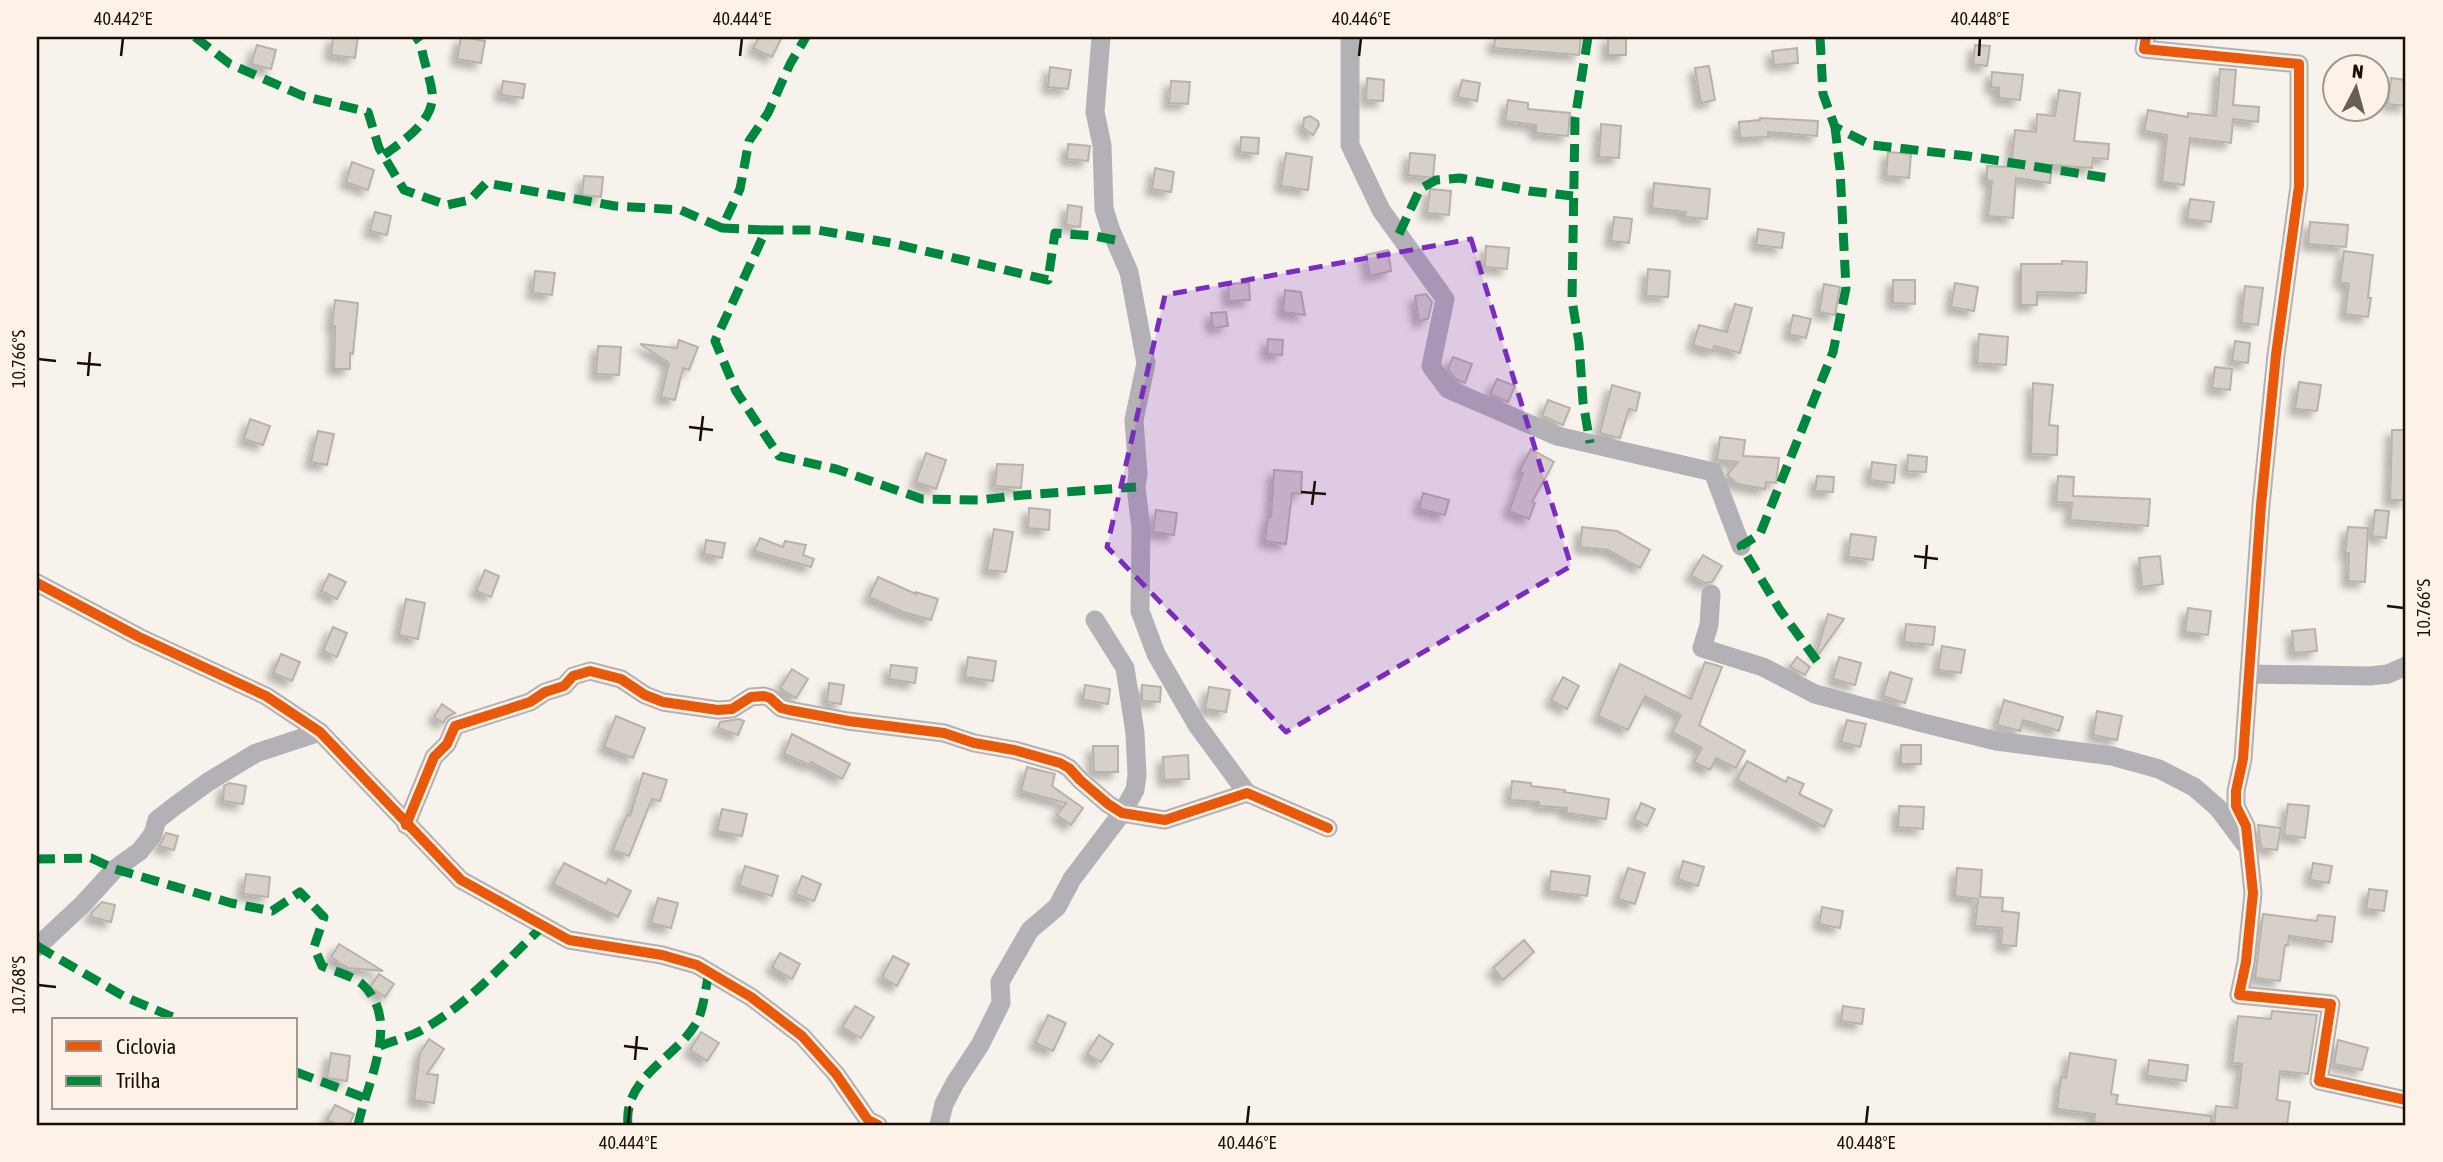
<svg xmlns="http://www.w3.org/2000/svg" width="2443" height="1162" font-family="'Asap Condensed',sans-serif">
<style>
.building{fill:#d7d0c9;stroke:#b9b2ab;stroke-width:2;filter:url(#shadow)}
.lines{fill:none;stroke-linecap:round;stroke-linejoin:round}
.minor{stroke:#b3b1b5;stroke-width:19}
.quiet{stroke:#00873e;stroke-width:9;stroke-dasharray:18 9;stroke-linecap:butt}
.cycleway-casing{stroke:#fcf2e7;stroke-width:15}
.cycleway{stroke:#e8590c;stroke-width:10}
.marked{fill:#7b2cbf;fill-opacity:0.2;stroke:#7b2cbf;stroke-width:5;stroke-dasharray:14 9;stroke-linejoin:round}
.ticks{fill:none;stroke:#180f07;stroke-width:2.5}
.neatline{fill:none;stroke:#180f07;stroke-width:2.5}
.ticks-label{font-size:18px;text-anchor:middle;fill:#180f07}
</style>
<defs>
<filter id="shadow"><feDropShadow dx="-6" dy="6" stdDeviation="3.5" flood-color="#0004"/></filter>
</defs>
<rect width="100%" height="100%" fill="#f7f2ec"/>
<!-- building -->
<g class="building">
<polygon points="333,37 358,37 355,58 331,55"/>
<polygon points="461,37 485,41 481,63 457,59"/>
<polygon points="759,37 782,37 772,57 753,48"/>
<polygon points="1495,37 1581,37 1579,55 1494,48"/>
<rect x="1608" y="37" width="18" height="18"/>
<polygon points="257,45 276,50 271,69 251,64"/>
<polygon points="1975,45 1990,46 1987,66 1973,64"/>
<polygon points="1797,48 1798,63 1774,65 1772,51"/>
<polygon points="1709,66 1715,100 1701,103 1695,68"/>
<polygon points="1050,67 1071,70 1068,89 1048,87"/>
<polygon points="2220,69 2236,70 2233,105 2259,107 2258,122 2233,119 2231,143 2190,138 2184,185 2162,182 2167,135 2144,131 2148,110 2188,117 2188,113 2216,116"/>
<polygon points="1992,72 2023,75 2020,100 1999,98 1999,88 1991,87"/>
<polygon points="1367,78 1384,80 1383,101 1366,100"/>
<polygon points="2391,78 2406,80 2406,106 2388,104"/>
<polygon points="1462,80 1480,83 1477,101 1458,97"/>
<polygon points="503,81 525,84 523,98 501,95"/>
<polygon points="1171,81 1190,82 1188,104 1169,103"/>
<polygon points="2059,90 2080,93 2074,141 2109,144 2108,159 2093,158 2092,168 2052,165 2050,183 2016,178 2013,218 1988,216 1992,181 1987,180 1987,166 2011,167 2015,130 2036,132 2037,114 2055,116"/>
<polygon points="1508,100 1528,103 1528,109 1570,113 1568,136 1536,133 1536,125 1505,121"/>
<polygon points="1310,116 1318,121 1319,125 1313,135 1303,128 1304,118"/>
<polygon points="1760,118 1818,121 1817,136 1768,132 1768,137 1740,138 1739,122 1760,120"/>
<polygon points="1601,124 1621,126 1619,158 1599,157"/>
<polygon points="1241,137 1259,138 1258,154 1240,152"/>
<polygon points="1068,144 1090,146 1088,161 1067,159"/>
<polygon points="1888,152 1911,154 1909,178 1886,176"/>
<polygon points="1286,153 1312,157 1308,190 1281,186"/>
<polygon points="1410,153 1435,155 1433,178 1408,175"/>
<polygon points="352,162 374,170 368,190 346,182"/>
<polygon points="1155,168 1174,172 1171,192 1152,189"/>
<polygon points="584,176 603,177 601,197 582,195"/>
<polygon points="1654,183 1710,189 1707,219 1685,217 1686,212 1652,208"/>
<polygon points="1430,189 1451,191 1449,215 1427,213"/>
<polygon points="2190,199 2214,202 2211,222 2187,219"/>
<polygon points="1068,205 1082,207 1080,227 1066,225"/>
<polygon points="375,212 391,216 387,235 370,231"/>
<polygon points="1614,217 1632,219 1629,243 1611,241"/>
<polygon points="2310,222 2348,225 2346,247 2308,244"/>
<polygon points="1758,229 1784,233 1782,248 1756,245"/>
<polygon points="1486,246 1509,248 1507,269 1485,267"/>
<polygon points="1388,250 1391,271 1370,276 1366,255"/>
<polygon points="2344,251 2373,255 2368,298 2371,298 2368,317 2345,314 2349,284 2340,282"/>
<polygon points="2062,261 2087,262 2086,293 2037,292 2037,305 2021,305 2021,264 2062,264"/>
<polygon points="1648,269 1670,271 1668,297 1646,296"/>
<polygon points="535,271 555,273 552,295 533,293"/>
<polygon points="1893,280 1915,280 1915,304 1893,303"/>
<polygon points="1249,283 1250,300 1229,301 1228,284"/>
<polygon points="1955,283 1978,287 1974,311 1951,307"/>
<polygon points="1824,284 1840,287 1835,315 1819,312"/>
<polygon points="2245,286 2263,288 2258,325 2241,323"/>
<polygon points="1285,290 1301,292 1305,315 1283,312"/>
<polygon points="1426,294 1432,302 1428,319 1419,321 1415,296"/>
<polygon points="335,300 358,303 353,354 350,353 350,369 334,369 335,326 332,326"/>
<polygon points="1735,304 1752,308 1740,353 1714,346 1713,351 1693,345 1699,325 1727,332"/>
<polygon points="1226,312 1228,326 1213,328 1211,313"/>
<polygon points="1793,315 1811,319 1806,338 1789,334"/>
<polygon points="1979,334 2008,337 2006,365 1977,363"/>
<polygon points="1268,339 1283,340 1282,355 1267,354"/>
<polygon points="679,340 698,347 689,370 683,368 675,400 661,397 669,363 640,344 677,348"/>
<polygon points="2235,341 2250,343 2248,363 2232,361"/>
<polygon points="598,346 621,347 619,375 596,374"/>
<polygon points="1453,357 1472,364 1465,383 1456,379 1448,369"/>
<polygon points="2215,367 2232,369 2230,390 2212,388"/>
<polygon points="1497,379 1515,386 1508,402 1490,394"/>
<polygon points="2299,382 2321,385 2317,411 2295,409"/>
<polygon points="2033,383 2053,385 2049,425 2058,426 2057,455 2031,454"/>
<polygon points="1612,385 1640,393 1636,411 1629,409 1620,438 1600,433"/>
<polygon points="1548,400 1570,408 1563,425 1542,416"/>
<polygon points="250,419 270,426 263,445 244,439"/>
<polygon points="2392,430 2406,430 2406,500 2390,500"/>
<polygon points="318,431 334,434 327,465 311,462"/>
<polygon points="1720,437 1745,440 1743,456 1779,458 1776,483 1766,482 1765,489 1737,484 1727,475 1738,462 1717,460"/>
<polygon points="1531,449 1554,462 1532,502 1535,503 1529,519 1509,511 1523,473 1519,472"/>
<polygon points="926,453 946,460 936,489 916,482"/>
<polygon points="1908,455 1927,457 1926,472 1907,471"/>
<polygon points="1872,462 1896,465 1894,483 1870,480"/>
<polygon points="997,464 1023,465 1021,488 995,486"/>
<polygon points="1274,470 1302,472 1301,494 1292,493 1286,544 1265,541 1268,517 1271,517"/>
<polygon points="1817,476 1834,477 1833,492 1815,491"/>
<polygon points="2058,476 2074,477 2073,496 2150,499 2148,526 2070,520 2072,503 2056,502"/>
<polygon points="1423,493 1449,500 1445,515 1419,509"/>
<polygon points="1029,508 1050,510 1049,530 1028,528"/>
<polygon points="1156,510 1177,513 1174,535 1153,532"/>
<polygon points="2375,510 2389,511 2386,538 2372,536"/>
<polygon points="1582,527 1617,531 1650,550 1640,568 1608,550 1580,547"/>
<polygon points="2348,527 2368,528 2365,582 2348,581 2349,553 2345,553"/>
<polygon points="994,529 1013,532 1006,572 987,570"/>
<polygon points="1851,534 1876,537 1873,560 1848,557"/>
<polygon points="760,538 783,547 785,541 806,545 803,555 814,559 811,567 754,551"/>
<polygon points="706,540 725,543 722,558 704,554"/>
<polygon points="1703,555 1722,566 1712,582 1705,583 1691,575"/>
<polygon points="2160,556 2163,584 2142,587 2139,558"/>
<polygon points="485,570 499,576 491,597 476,591"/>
<polygon points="329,574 346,582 337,599 321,591"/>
<polygon points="878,577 916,594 916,592 938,599 931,620 903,612 869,597"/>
<polygon points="406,599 425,603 418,639 399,635"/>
<polygon points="2188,608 2211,611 2208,635 2185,632"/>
<polygon points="1828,614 1844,619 1818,655 1816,654"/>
<polygon points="1906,624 1935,627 1933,645 1904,642"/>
<polygon points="333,627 347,633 337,657 323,651"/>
<polygon points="2315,629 2317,651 2294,653 2292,631"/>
<polygon points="1942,646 1965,650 1961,673 1938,670"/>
<polygon points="281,654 300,662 292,681 273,673"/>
<polygon points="968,657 996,661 993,681 965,677"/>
<polygon points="1797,657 1810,667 1805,675 1790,667"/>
<polygon points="1839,657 1861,663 1855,685 1833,679"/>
<polygon points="1705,662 1722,667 1699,725 1745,751 1736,768 1716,758 1710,770 1694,762 1702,748 1672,732 1681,715 1645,696 1628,730 1598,716 1620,664 1691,699"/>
<polygon points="891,665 917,668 915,683 889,679"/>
<polygon points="792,669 808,679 796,698 780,688"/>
<polygon points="1890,672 1912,679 1905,703 1883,696"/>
<polygon points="1563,677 1579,686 1567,709 1551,700"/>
<polygon points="829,683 844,685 841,704 827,702"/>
<polygon points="1085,685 1110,689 1108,704 1083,700"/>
<polygon points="1142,685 1161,687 1160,702 1142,701"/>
<polygon points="1209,687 1230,690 1226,712 1205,709"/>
<polygon points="2004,700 2063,717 2059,731 2023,720 2020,731 1997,725"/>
<polygon points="442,704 455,713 447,717 443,723 434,717"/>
<polygon points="2097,711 2122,716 2117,740 2093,735"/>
<polygon points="616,716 645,728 633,758 604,747"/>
<polygon points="739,719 744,721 738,735 718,728 720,722"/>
<polygon points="1847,720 1866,724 1860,747 1841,742"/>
<polygon points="792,734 850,764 842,779 811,762 810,765 784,754"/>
<rect x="1901" y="745" width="20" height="19"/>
<polygon points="1093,746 1118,746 1118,772 1094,772"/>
<polygon points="1188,755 1189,779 1164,780 1163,757"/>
<polygon points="1747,761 1786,782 1788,777 1804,784 1799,794 1832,810 1824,827 1737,780"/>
<polygon points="1027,767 1055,774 1052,786 1083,808 1071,825 1057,815 1066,803 1021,791"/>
<polygon points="643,773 667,780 660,801 652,799 629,856 613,850 627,815 630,816"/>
<polygon points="1512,781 1531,783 1531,786 1565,790 1564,792 1609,799 1606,819 1566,813 1567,808 1539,806 1539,802 1510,800"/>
<polygon points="229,783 246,786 243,804 223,801 224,786"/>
<polygon points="1641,803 1655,809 1647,826 1634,820"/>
<polygon points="2288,804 2309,806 2305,838 2284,835"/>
<polygon points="1899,806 1924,807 1923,829 1898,827"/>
<polygon points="722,809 747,814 742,836 717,831"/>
<polygon points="2258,825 2281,828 2277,850 2261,848"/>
<polygon points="166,833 178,836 174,850 159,846"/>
<polygon points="1683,861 1704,867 1698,886 1678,879"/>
<polygon points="564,863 606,884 608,879 631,891 618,917 553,884"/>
<polygon points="2313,863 2332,866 2329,883 2310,880"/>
<polygon points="745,866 778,876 772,896 739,886"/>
<polygon points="1628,868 1645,873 1635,904 1618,899"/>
<polygon points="1957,868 1982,870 1980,897 2003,898 2002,911 2019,913 2016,946 2001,945 2002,928 1975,926 1978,899 1955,896"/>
<polygon points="1551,871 1590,876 1587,896 1549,891"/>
<polygon points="246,874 270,877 268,897 243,894"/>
<polygon points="802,876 821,884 814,901 795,894"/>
<polygon points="2369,889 2387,891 2384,911 2366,909"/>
<polygon points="658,898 678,903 671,928 651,923"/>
<polygon points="102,902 115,905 111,922 91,917 92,912"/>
<polygon points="1822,907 1843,911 1840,928 1819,924"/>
<polygon points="2263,914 2317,921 2318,915 2335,917 2332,942 2289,936 2288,945 2285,945 2280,981 2255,978"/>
<polygon points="1524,940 1534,952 1503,980 1493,968"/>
<polygon points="339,944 383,971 348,968 331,957"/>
<polygon points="780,953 800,964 792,979 772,967"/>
<polygon points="893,956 909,964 897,986 882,977"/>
<polygon points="379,974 394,984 385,997 370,987"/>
<polygon points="855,1006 874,1017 861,1038 842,1027"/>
<polygon points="1843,1006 1864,1009 1862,1024 1841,1021"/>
<polygon points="2272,1011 2317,1015 2308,1074 2280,1071 2277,1100 2290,1102 2287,1125 2214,1125 2216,1106 2237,1108 2242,1064 2232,1063 2238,1016 2271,1019"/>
<polygon points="1048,1015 1066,1023 1053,1051 1035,1043"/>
<polygon points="701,1032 719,1043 707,1061 690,1050"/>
<polygon points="1099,1035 1113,1044 1101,1062 1087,1054"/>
<polygon points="429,1039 444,1049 427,1074 438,1075 434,1103 414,1100 420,1053"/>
<polygon points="2338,1040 2368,1048 2362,1070 2334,1064"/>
<polygon points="331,1053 350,1056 347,1081 327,1078"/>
<polygon points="2070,1053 2116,1060 2111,1094 2118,1095 2116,1104 2211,1116 2211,1125 2108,1125 2094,1123 2095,1114 2057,1109 2061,1077 2066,1078"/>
<polygon points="2149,1060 2188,1065 2186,1081 2147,1076"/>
<polygon points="335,1105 354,1114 349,1125 338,1125 327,1120"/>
</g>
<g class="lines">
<!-- minor -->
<g class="minor">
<polyline points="1101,37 1095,112 1102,145 1104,209 1111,231 1129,272 1146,363 1134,420 1138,474 1136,487 1141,529 1140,611 1156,654 1197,725 1247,793"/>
<polyline points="1350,37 1350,145 1381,210 1445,299 1431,366 1448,389 1557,436 1713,472 1741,546"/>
<polyline points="2146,37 2144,49 2299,64 2299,186 2276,355 2261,505 2243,759 2236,791 2236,806 2246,826 2253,893 2246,962 2239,995 2331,1004 2319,1081 2406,1100"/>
<polyline points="37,583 139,637 266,696 320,732 461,880 569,940 662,955 697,965 751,997 802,1036 836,1074 868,1120 878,1125"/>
<polyline points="1711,594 1709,625 1702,648 1763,667 1815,694 1923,723 1996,741 2112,756 2159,769 2194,787 2218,808 2245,844"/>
<polyline points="2249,674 2370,676 2388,674 2406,666"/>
<polyline points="406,825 434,757 447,744 455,726 530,702 545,692 564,686 573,676 590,671 621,679 645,695 663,702 718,710 732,709 751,697 764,696 770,698 781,708 789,710 848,721 944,733 974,743 1014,750 1060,763 1069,768 1080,780 1108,804 1122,813 1165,820 1247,793 1328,828"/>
<polyline points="37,947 83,904 115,869 140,851 153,834 157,820 175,806 208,782 256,753 320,732"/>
<polyline points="939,1125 944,1104 955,1083 980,1045 1001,1003 1000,982 1030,930 1057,907 1072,879 1122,813 1135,790 1137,775 1135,733 1125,668 1095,620"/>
</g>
<!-- quiet -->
<g class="quiet">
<polyline points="195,37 230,64 303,96 368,112 379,148 404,190 447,205 470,200 486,183 615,206 681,210 722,228"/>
<polyline points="1588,37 1575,119 1572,300 1579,343 1583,402 1590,443"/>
<polyline points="1820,37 1823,94 1835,127 1871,145 1968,156 2108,178"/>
<path d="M384 155C403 141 436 120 432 92 430 76 423 61 421 44L416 37"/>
<polyline points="766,230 722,228 740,189 749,141 768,113 790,64 806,37"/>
<polyline points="1399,234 1420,189 1436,180 1460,178 1529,191 1573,196"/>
<polyline points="1115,240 1095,236 1055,233 1048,280 891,243 817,230 766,230 715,341 736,391 779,456 836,469 922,499 979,500 1023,495 1136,487"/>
<polyline points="1817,661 1780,610 1741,546 1760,534 1833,352 1846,288 1840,169 1835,127"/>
<path d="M37 859 91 858 115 869 231 903 272 911 300 892 324 917 314 947 322 966C333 971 353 976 362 984 402 1020 367 1082 358 1125"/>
<polyline points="37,946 125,997 180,1020"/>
<path d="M380 1046C392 1041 405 1038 416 1033 465 1008 503 964 542 927"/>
<polyline points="296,1072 365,1098"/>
<path d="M628 1125C623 1076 678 1058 698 1020 704 1006 706 986 709 972"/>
</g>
<!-- cycleway casing -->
<g class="cycleway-casing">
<g id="cycleway">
<polyline points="2146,37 2144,49 2299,64 2299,186 2276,355 2261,505 2243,759 2236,791 2236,806 2246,826 2253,893 2246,962 2239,995 2331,1004 2319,1081 2406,1100"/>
<polyline points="37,583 139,637 266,696 320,732 461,880 569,940 662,955 697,965 751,997 802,1036 836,1074 868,1120 878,1125"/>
<polyline points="406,825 434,757 447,744 455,726 530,702 545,692 564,686 573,676 590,671 621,679 645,695 663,702 718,710 732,709 751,697 764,696 770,698 781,708 789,710 848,721 944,733 974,743 1014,750 1060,763 1069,768 1080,780 1108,804 1122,813 1165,820 1247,793 1328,828"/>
</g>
</g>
<!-- cycleway -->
<use href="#cycleway" class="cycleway"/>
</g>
<!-- marked area -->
<path class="marked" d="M1471 239 1571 566 1286 732 1107 547 1165 295Z"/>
<!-- ticks -->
<path class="ticks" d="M121 56 123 38M740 56 742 38M1359 56 1361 38M1979 56 1980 38M38 359 56 361M77 363 101 365M88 376 90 352M689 427 713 430M700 441 703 416M1301 492 1326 494M1312 505 1315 481M1914 556 1938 559M1925 569 1927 545M2387 606 2404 608M38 985 56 987M624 1046 648 1049M635 1060 637 1036M628 1124 630 1106M1247 1124 1249 1106M1866 1124 1868 1106"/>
<!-- border -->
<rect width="2443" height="1162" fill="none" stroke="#fcf2e7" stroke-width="77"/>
<!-- legend -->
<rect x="52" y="1018" width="245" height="91" fill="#fcf2e7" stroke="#a1978d" stroke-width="2"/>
<rect x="66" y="1041" width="35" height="10" fill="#e8590c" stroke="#a1978d" stroke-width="2"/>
<text x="116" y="1054" font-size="21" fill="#180f07">Ciclovia</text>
<rect x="66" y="1076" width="35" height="10" fill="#00873e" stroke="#a1978d" stroke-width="2"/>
<text x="116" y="1088" font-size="21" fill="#180f07">Trilha</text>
<!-- north arrow -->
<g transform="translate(2356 88) rotate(6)"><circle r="33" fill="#fcf2e7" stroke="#a1978d" stroke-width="2"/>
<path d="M0-5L12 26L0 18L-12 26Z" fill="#665e57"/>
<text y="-10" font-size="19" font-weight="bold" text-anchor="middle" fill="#180f07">N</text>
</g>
<rect x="38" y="38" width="2366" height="1086" class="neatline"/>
<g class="ticks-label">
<text x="123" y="25">40.442°E</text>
<text x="742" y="25">40.444°E</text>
<text x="1361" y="25">40.446°E</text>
<text x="1980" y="25">40.448°E</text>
<text transform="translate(19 359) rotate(-90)" y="6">10.766°S</text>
<text transform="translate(2424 608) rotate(-90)" y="6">10.766°S</text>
<text transform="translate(19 985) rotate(-90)" y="6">10.768°S</text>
<text x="628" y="1149">40.444°E</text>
<text x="1247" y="1149">40.446°E</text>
<text x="1866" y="1149">40.448°E</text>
</g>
</svg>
